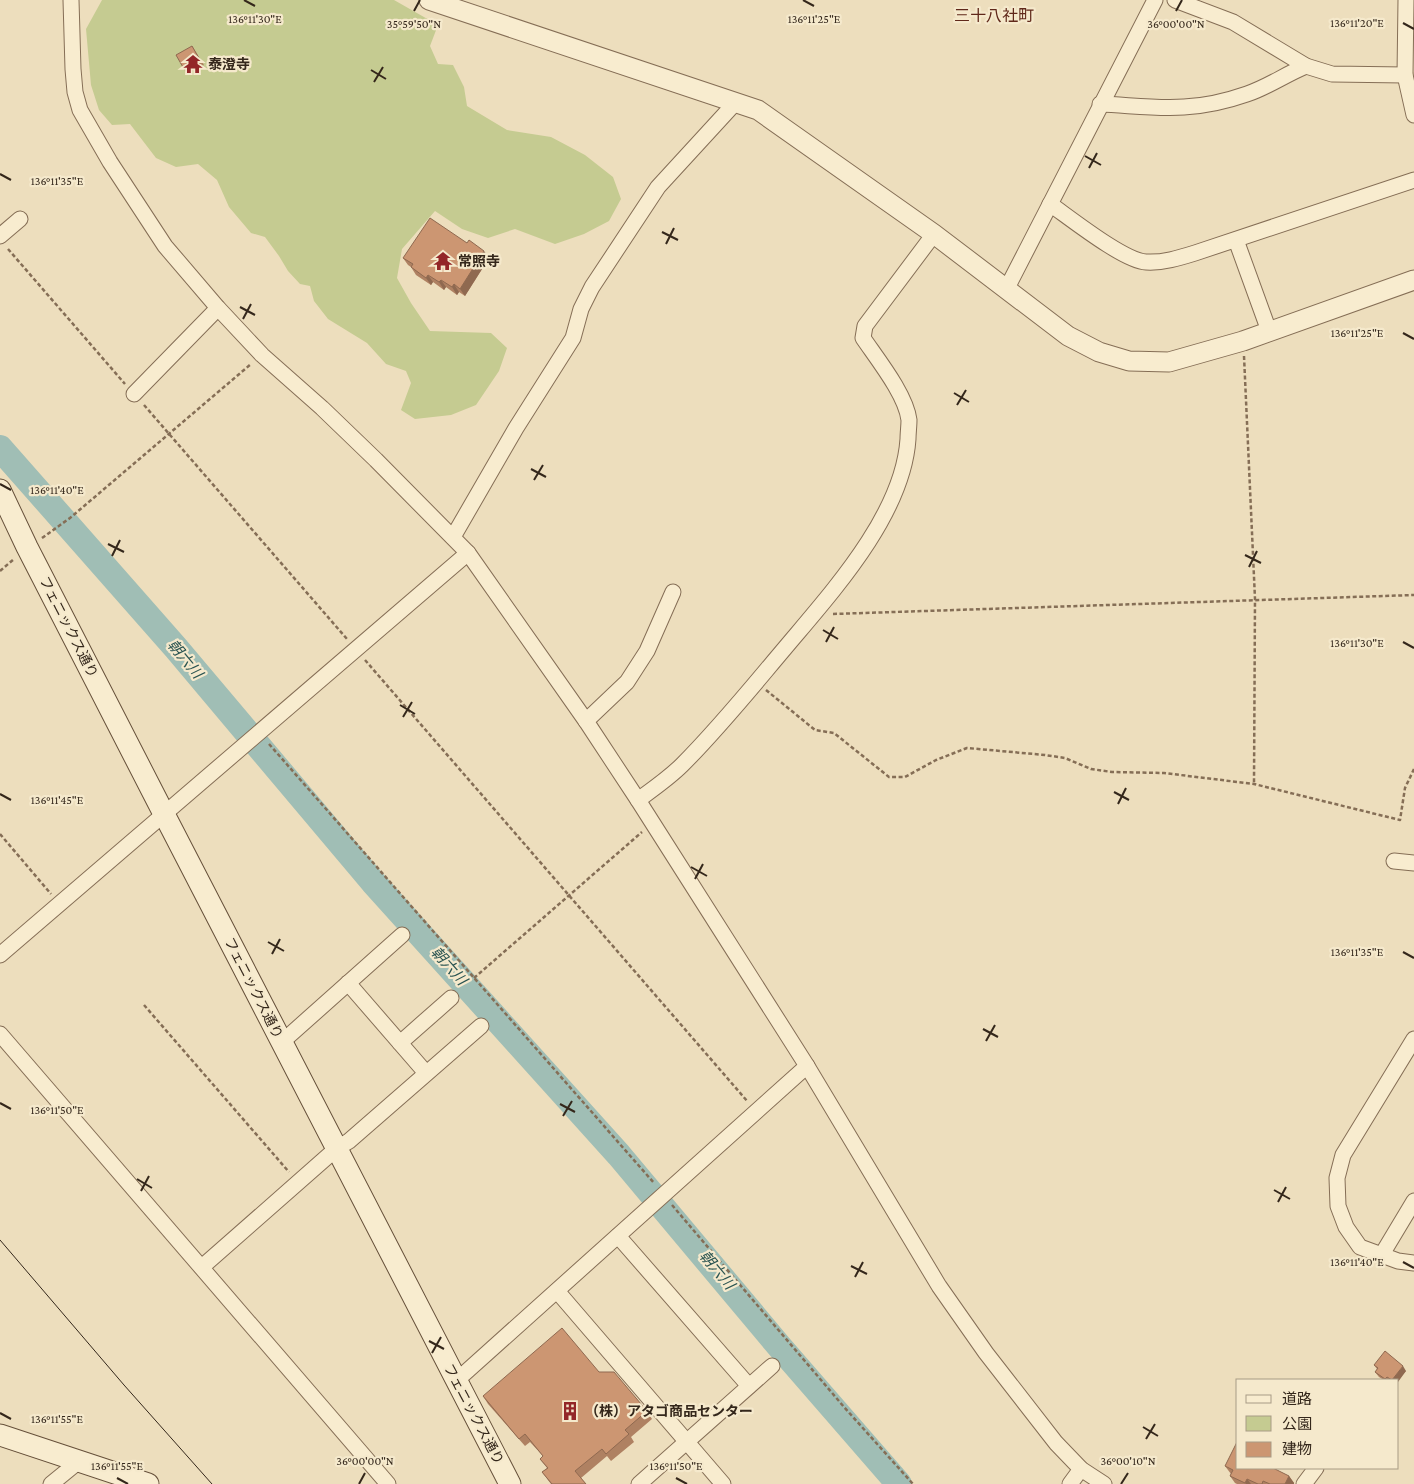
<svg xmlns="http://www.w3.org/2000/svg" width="1414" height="1484" font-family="'Crimson Pro','Noto Sans JP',serif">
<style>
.green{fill:#c5cb91}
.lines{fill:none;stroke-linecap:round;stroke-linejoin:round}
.river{stroke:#a0beb5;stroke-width:26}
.minor-casing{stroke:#856e56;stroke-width:17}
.tertiary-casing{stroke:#856e56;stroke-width:21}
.secondary-casing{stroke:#66503a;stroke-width:23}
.path{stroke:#856e56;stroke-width:2.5;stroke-dasharray:4 2.5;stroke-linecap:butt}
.minor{stroke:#f8eccf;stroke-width:15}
.tertiary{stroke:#f8eccf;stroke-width:19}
.secondary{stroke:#f8eccf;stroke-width:21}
.tram{stroke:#34271b;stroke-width:1}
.wall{fill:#af8162}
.shaded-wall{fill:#8f6950}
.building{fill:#cc9672;stroke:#8f6950}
.ticks{fill:none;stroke:#34271b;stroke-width:2}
.labels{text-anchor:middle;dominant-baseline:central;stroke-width:4.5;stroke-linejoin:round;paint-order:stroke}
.poi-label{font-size:14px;font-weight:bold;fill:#34271b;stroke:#f5e9cc;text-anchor:start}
.street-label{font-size:14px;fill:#34271b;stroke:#f5e9cc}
.water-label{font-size:15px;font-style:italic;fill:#2a5451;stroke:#f5e9cc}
.quarter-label{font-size:16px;fill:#60281a;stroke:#f5e9cc}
.ticks-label{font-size:12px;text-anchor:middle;fill:#34271b;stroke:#f5e9cc;stroke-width:4.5;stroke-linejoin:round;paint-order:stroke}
</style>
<rect width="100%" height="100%" fill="#eddebd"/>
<!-- green -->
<polygon class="green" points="102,0 394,0 438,25 430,46 438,64 453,65 464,87 467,106 507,130 551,137 585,155 613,177 621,199 609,221 584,234 555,244 515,229 488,238 462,229 435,211 402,249 397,278 411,303 430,331 491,333 507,348 499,371 476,405 451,415 415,419 401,410 411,383 406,371 386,364 367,343 328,319 314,301 310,286 300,284 288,271 279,256 265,237 251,233 229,207 217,180 198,164 176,167 156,158 130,124 112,125 99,110 91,85 86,29"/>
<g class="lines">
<!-- river -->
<polyline class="river" points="0,448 176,648 373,882 619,1155 779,1346 899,1484"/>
<!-- minor casing -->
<g class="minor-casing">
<g id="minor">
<polyline points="71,0 73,69 75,92 80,110 110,162 165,246 218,308 262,355 322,408 376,460 468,553 586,721 638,800 807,1066 939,1286 986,1353 1056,1443 1081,1469 1104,1484"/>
<polyline points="1175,0 1233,22 1306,66 1332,74 1405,75"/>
<polyline points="1406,0 1405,75 1414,115"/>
<path d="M1100 104C1128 105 1157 109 1184 107 1205 106 1227 101 1247 94 1268 87 1286 74 1306 66"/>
<path d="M1050 204C1070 218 1124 261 1146 262 1163 263 1179 258 1195 253L1414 180"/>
<polyline points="0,236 20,219"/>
<polyline points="1236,240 1269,331"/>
<polyline points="1007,288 1155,0"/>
<polyline points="134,394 218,308"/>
<polyline points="453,537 516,428 573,338 581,309 592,287 658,187 736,102"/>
<polyline points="586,721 627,682 647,651 673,592"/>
<path d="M638 800C653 789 669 778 682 765 719 728 752 687 785 648 832 592 903 515 908 439 908 433 909 426 909 420 906 395 878 360 863 338L865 326 934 234"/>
<polyline points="1394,861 1414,863"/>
<polyline points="0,955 468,553"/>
<polyline points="348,983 426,1073"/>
<polyline points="0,1034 388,1484"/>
<polyline points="1414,1039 1343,1155 1337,1178 1338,1206 1346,1227 1360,1247 1398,1261 1414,1263"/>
<polyline points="282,1042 402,935"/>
<polyline points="400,1043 451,998"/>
<polyline points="618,1236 749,1386"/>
<polyline points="1381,1256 1414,1201"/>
<polyline points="202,1267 336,1149 349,1141 481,1026"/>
<polyline points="557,1291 723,1484"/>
<polyline points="456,1381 807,1066"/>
<polyline points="51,1484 78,1462"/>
<polyline points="639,1484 772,1366"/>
<polyline points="1070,1484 1081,1469"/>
<polyline points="1304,1484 1316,1468"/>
</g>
</g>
<!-- tertiary casing -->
<g class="tertiary-casing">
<polyline id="tertiary" points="429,0 758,110 934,234 1068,336 1099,352 1129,361 1169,362 1243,341 1414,280"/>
</g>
<!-- secondary casing -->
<g class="secondary-casing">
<g id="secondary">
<polyline points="0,490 27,547 164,814 510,1484"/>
<polyline points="0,1435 148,1484"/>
</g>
</g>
<!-- path -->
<g class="path">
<polyline points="8,249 125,384"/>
<polyline points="1244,356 1255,599 1254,784"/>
<polyline points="144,405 347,639"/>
<polyline points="42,538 70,518 251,364"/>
<polyline points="0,571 14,559"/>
<polyline points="833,614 1414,595"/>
<polyline points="365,660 748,1102"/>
<polyline points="766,690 815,730 834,733 889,777 905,777 936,760 967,748 1045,755 1065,758 1091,769 1112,772 1164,773 1254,784 1400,820 1405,788 1414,769"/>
<polyline points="269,744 654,1183"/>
<polyline points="0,834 51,894"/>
<polyline points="474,978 642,832"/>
<polyline points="144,1005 289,1172"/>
<polyline points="672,1205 844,1407 913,1484"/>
</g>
<!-- minor -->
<use href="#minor" class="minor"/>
<!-- tertiary -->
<use href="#tertiary" class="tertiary"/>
<!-- secondary -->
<use href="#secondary" class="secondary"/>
<!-- tram -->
<polyline class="tram" points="0,1240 124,1385 212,1484"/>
</g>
<!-- wall -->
<g class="wall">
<polygon points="192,46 204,65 187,74 184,69"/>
<polygon points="403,258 489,258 465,296 459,292 457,295 446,287 444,290 433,282 431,285 416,275 411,267 408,265"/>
<polygon points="1374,1365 1406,1371 1398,1380 1384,1380 1379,1377 1375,1372 1377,1369"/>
<polygon points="599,1372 647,1411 652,1419 631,1437 634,1442 611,1461 607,1456 581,1478 586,1484 551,1484 542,1472 547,1468 540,1459 543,1456 530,1442 525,1446 488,1404 483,1396"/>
<polygon points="1225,1466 1289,1476 1294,1483 1294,1484 1237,1484 1235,1483 1230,1476 1231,1474"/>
</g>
<!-- shaded-wall -->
<g class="shaded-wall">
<polygon points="484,251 489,258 465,296 460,289"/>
<polygon points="428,275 433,282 431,285 426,278"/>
<polygon points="441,280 446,287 444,290 439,282"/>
<polygon points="454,284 459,292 457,295 452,287"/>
<polygon points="1403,1366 1406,1371 1398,1382 1398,1380 1392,1380"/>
<polygon points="1289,1476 1294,1483 1294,1484 1285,1484"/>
<polygon points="1247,1479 1251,1484 1246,1484 1245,1483"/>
</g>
<!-- building -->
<g class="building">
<polygon points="192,46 200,60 184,69 176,55"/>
<polygon points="430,218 467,243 469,240 484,251 460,289 454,284 452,287 441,280 439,282 428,275 426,278 411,267 413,264 403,258"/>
<polygon points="562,1328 599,1372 614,1372 647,1411 625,1430 629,1434 606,1454 602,1449 575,1471 586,1484 552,1484 542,1472 548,1468 540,1459 543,1456 525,1434 519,1439 483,1396"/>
<polygon points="1385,1351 1403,1366 1392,1380 1387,1377 1385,1379 1375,1372 1378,1368 1374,1365"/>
<polygon points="1238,1440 1238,1468 1273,1468 1289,1476 1285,1484 1270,1484 1263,1481 1262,1484 1258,1484 1247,1479 1245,1483 1230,1476 1233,1470 1225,1466"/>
</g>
<!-- ticks -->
<path class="ticks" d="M244 0 255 6M803 0 814 6M414 11 420 0M1176 11 1182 0M1403 23 1414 29M371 70 386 79M374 82 383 67M1085 156 1101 165M1089 168 1097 153M0 174 11 180M662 232 678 240M666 244 674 228M240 307 255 315M243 319 251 304M1403 333 1414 339M954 393 969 402M957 405 966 390M531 469 546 477M534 480 543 465M0 484 11 490M108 544 124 552M1245 555 1261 563M112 556 120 540M1249 567 1257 551M823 630 838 639M826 642 834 627M1403 642 1414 648M400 705 415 714M403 717 412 702M1114 792 1129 800M0 794 11 800M1118 804 1126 788M691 867 707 876M695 879 703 864M268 942 284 951M1403 952 1414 958M272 954 280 939M983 1029 998 1037M986 1041 995 1025M0 1103 11 1109M560 1104 575 1112M563 1116 572 1101M137 1179 152 1188M1274 1190 1290 1199M141 1191 149 1176M1278 1202 1286 1187M1403 1262 1414 1268M851 1266 867 1274M855 1277 863 1262M429 1341 444 1349M432 1353 441 1337M0 1413 11 1419M1143 1427 1158 1436M1146 1439 1155 1424M117 1478 128 1484M676 1478 687 1484M359 1484 365 1473M1121 1484 1128 1473"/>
<!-- icons -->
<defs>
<g id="temple-bare" transform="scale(1.5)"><path d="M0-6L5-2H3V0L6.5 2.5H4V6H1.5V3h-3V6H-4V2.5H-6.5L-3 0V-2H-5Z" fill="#932628" stroke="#f5e9cc" stroke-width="2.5" paint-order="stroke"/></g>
<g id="building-bare" transform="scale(1.5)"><path d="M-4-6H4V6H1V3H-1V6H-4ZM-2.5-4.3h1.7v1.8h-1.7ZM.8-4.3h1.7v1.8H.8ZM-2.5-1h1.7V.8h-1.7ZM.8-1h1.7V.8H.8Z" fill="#932628" stroke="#f5e9cc" stroke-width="2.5" paint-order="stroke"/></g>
</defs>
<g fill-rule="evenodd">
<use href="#temple-bare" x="193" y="64"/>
<use href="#temple-bare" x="443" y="261"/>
<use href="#building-bare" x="570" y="1411"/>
</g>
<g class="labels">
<!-- poi labels -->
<g class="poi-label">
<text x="208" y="64">泰澄寺</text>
<text x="458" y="261">常照寺</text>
<text x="585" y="1411">（株）アタゴ商品センター</text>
</g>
<!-- street labels -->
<g class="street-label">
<text transform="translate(69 627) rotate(63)">フェニックス通り</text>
<text transform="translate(254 988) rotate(63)">フェニックス通り</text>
<text transform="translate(474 1414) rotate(62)">フェニックス通り</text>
</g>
<!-- water labels -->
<g class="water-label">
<text transform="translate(185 659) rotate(50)">朝六川</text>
<text transform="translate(449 966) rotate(48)">朝六川</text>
<text transform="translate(717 1270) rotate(50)">朝六川</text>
</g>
<!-- quarter labels -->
<g class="quarter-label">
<text x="994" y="15">三十八社町</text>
</g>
</g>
<g class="ticks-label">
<text x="255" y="23">136°11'30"E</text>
<text x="814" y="23">136°11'25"E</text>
<text x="1357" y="27">136°11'20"E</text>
<text x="414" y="28">35°59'50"N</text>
<text x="1176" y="28">36°00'00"N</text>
<text x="57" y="185">136°11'35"E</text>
<text x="1357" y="337">136°11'25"E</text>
<text x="57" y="494">136°11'40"E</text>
<text x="1357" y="647">136°11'30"E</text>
<text x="57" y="804">136°11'45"E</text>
<text x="1357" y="956">136°11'35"E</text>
<text x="57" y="1114">136°11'50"E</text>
<text x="1357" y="1266">136°11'40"E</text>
<text x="57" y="1423">136°11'55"E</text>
<text x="365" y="1465">36°00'00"N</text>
<text x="1128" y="1465">36°00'10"N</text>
<text x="117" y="1470">136°11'55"E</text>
<text x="676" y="1470">136°11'50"E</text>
</g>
<!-- legend -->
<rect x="1236" y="1379" width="162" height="90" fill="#f5e9cc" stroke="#a89b85"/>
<rect x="1246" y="1395" width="25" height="8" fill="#f8eccf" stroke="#a89b85"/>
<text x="1282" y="1404" font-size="15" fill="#34271b">道路</text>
<rect x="1246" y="1416" width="25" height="15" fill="#c5cb91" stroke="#a89b85"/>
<text x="1282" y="1429" font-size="15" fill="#34271b">公園</text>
<rect x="1246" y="1442" width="25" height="15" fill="#cc9672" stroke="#a89b85"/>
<text x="1282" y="1454" font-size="15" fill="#34271b">建物</text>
</svg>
